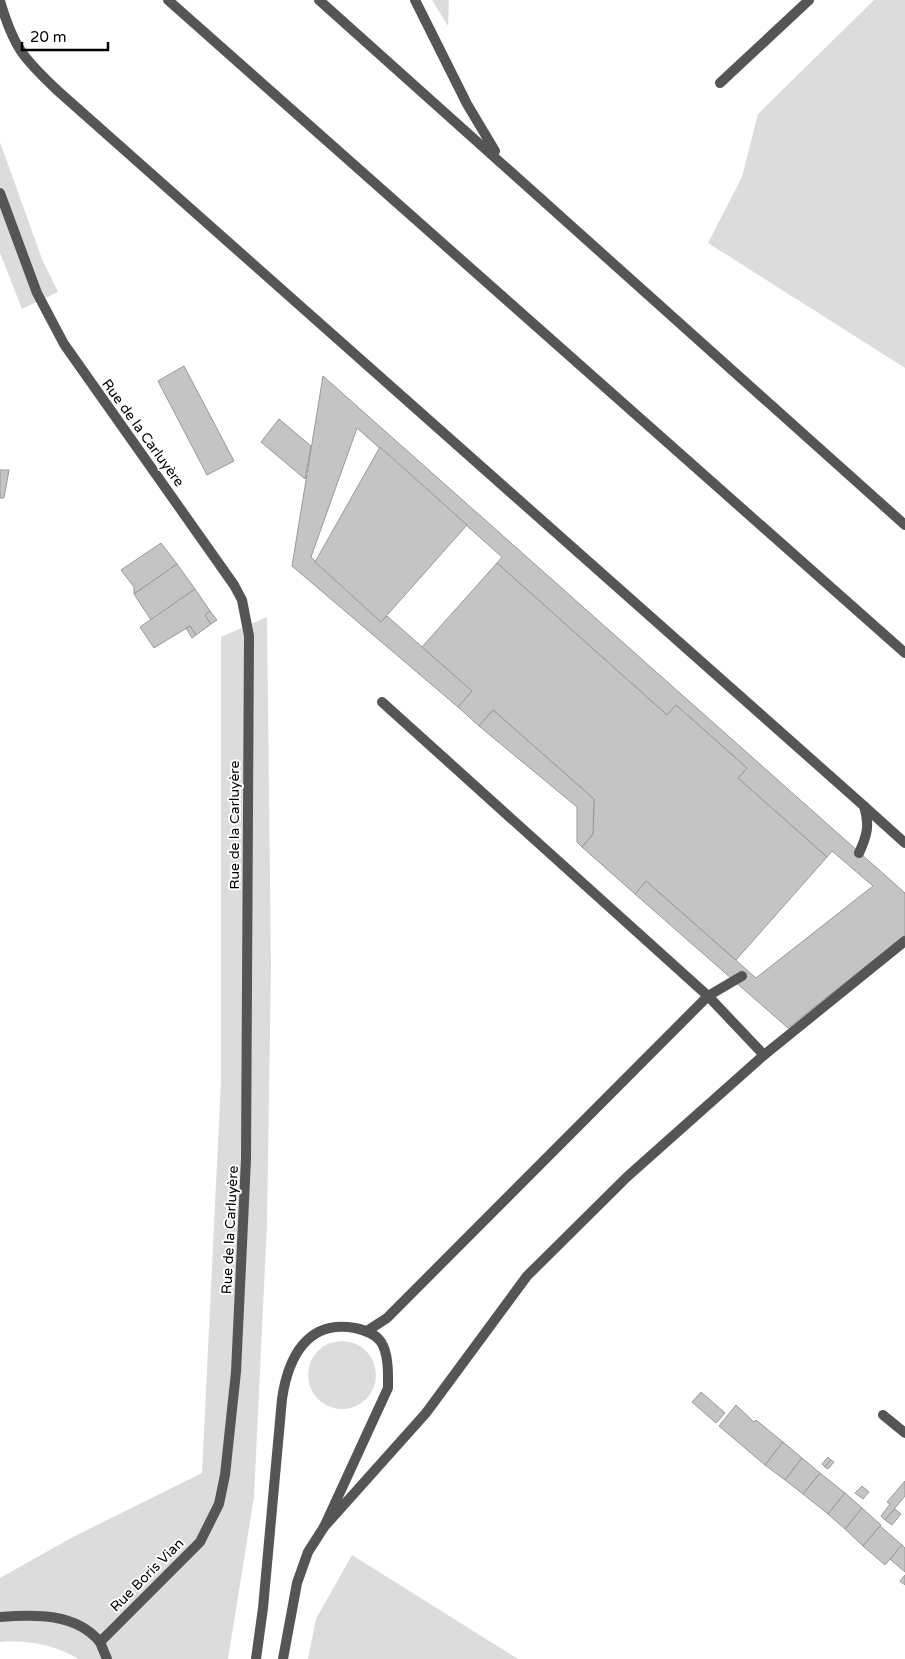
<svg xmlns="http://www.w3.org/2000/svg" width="905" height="1659" font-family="'Varela Round',sans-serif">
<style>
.green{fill:#dcdcdc}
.building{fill:#c4c4c4;stroke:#999}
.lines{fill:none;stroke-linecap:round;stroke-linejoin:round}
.lane{stroke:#555;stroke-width:10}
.street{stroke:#555;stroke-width:10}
.labels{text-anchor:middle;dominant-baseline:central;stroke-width:4;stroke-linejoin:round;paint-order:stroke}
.street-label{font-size:14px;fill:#000;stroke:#fff}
</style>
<rect width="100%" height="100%" fill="#fff"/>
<!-- green -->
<g class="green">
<polygon points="432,0 449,0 448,26"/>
<polygon points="874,0 905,0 905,368 708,243 742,177 758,114"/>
<polygon points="0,142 42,259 58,292 22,309 0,253"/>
<path d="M267 617 271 967 267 1224 254 1497 228 1659H78C55 1644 26 1640 0 1642V1578L71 1538 202 1473 221 1081V637Z"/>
<circle cx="342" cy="1375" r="34"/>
<polygon points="352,1555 518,1659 308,1659 316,1619"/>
</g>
<!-- building -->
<g class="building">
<polygon points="184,366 234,461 207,475 158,381"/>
<polygon points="323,376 905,893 905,935 788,1028 635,894 646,881 756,978 873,886 832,851 827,857 738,778 747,768 676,705 667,715 497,563 502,557 357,428 311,557 381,622 387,616 472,691 458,707 292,566"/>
<polygon points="279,419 311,446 305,479 261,442"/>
<polygon points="380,447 467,525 381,622 315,562"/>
<polygon points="0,470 9,470 4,498 0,498"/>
<polygon points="161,543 177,564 134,594 134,587 121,570"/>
<polygon points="497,563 667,715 676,705 747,768 738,778 827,857 736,960 646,881 635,894 582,847 593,834 594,799 493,710 479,726 458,707 472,691 422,647"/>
<polygon points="177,564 195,589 151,620 134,594"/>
<polygon points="195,589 210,611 205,615 211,624 196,635 190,626 154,648 140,627"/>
<polygon points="210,611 217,620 211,624 205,615"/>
<polygon points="190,626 196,635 192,638 186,628"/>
<polygon points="493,710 594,799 593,834 582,847 577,842 577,807 479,726"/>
<polygon points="701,1392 725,1413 716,1423 692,1402"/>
<polygon points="736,1405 754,1422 756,1420 783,1442 765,1465 719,1426"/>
<polygon points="783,1442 802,1458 785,1480 765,1465"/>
<polygon points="828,1457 831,1460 825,1467 822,1464"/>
<polygon points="802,1458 820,1473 803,1494 785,1480"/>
<polygon points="831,1460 834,1462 828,1469 825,1467"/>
<polygon points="820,1473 845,1493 828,1514 803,1494"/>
<polygon points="905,1481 905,1496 885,1520 881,1516 890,1504 887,1502"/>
<polygon points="862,1486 869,1492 863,1499 855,1493"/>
<polygon points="845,1493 862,1508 845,1529 828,1514"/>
<polygon points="862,1508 881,1525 863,1546 845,1529"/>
<polygon points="895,1509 901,1514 892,1525 885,1520"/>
<polygon points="880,1526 902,1545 885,1565 863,1546"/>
<polygon points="902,1545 905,1548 905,1572 890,1559"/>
<polygon points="905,1575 905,1585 900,1581"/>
</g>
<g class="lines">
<!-- lane -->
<g class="lane">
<polyline points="168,0 905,653"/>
<polyline points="319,0 905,525"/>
<polyline points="415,0 467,104 495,151"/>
<path d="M0 1C14 48 23 58 58 91L864 806C870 825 867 836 859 853"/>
<polyline points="720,83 809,0"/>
<polyline points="382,702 708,996 764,1055"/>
<polyline points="865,807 905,843"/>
<polyline points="367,1331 387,1318 708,996 742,976"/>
<polyline points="324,1527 426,1413 527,1276 628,1176 764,1055 905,941"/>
<path d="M256 1659 263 1608 282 1399C288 1358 307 1319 355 1328 364 1330 375 1333 381 1342 389 1354 388 1375 388 1388L324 1527 308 1552 297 1583 283 1659"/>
</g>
<!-- street -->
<g class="street">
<path d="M0 193 37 293 64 344 234 585 242 600 249 636 246 1159 236 1372 225 1475 219 1504 200 1542 100 1642C76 1613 35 1614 0 1617"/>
<polyline points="883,1415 905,1433"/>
<polyline points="100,1642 107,1659"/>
</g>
</g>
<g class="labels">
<!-- street labels -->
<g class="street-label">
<text transform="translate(143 433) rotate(54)">Rue de la Carluyère</text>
<text transform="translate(234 825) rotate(-90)">Rue de la Carluyère</text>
<text transform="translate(230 1230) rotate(-87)">Rue de la Carluyère</text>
<text transform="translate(147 1575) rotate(-45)">Rue Boris Vian</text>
</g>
</g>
<!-- scale -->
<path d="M22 42v8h86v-8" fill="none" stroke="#000000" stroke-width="2.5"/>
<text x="30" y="42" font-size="15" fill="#000000" stroke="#ffffff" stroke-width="4" paint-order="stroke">20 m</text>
</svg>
